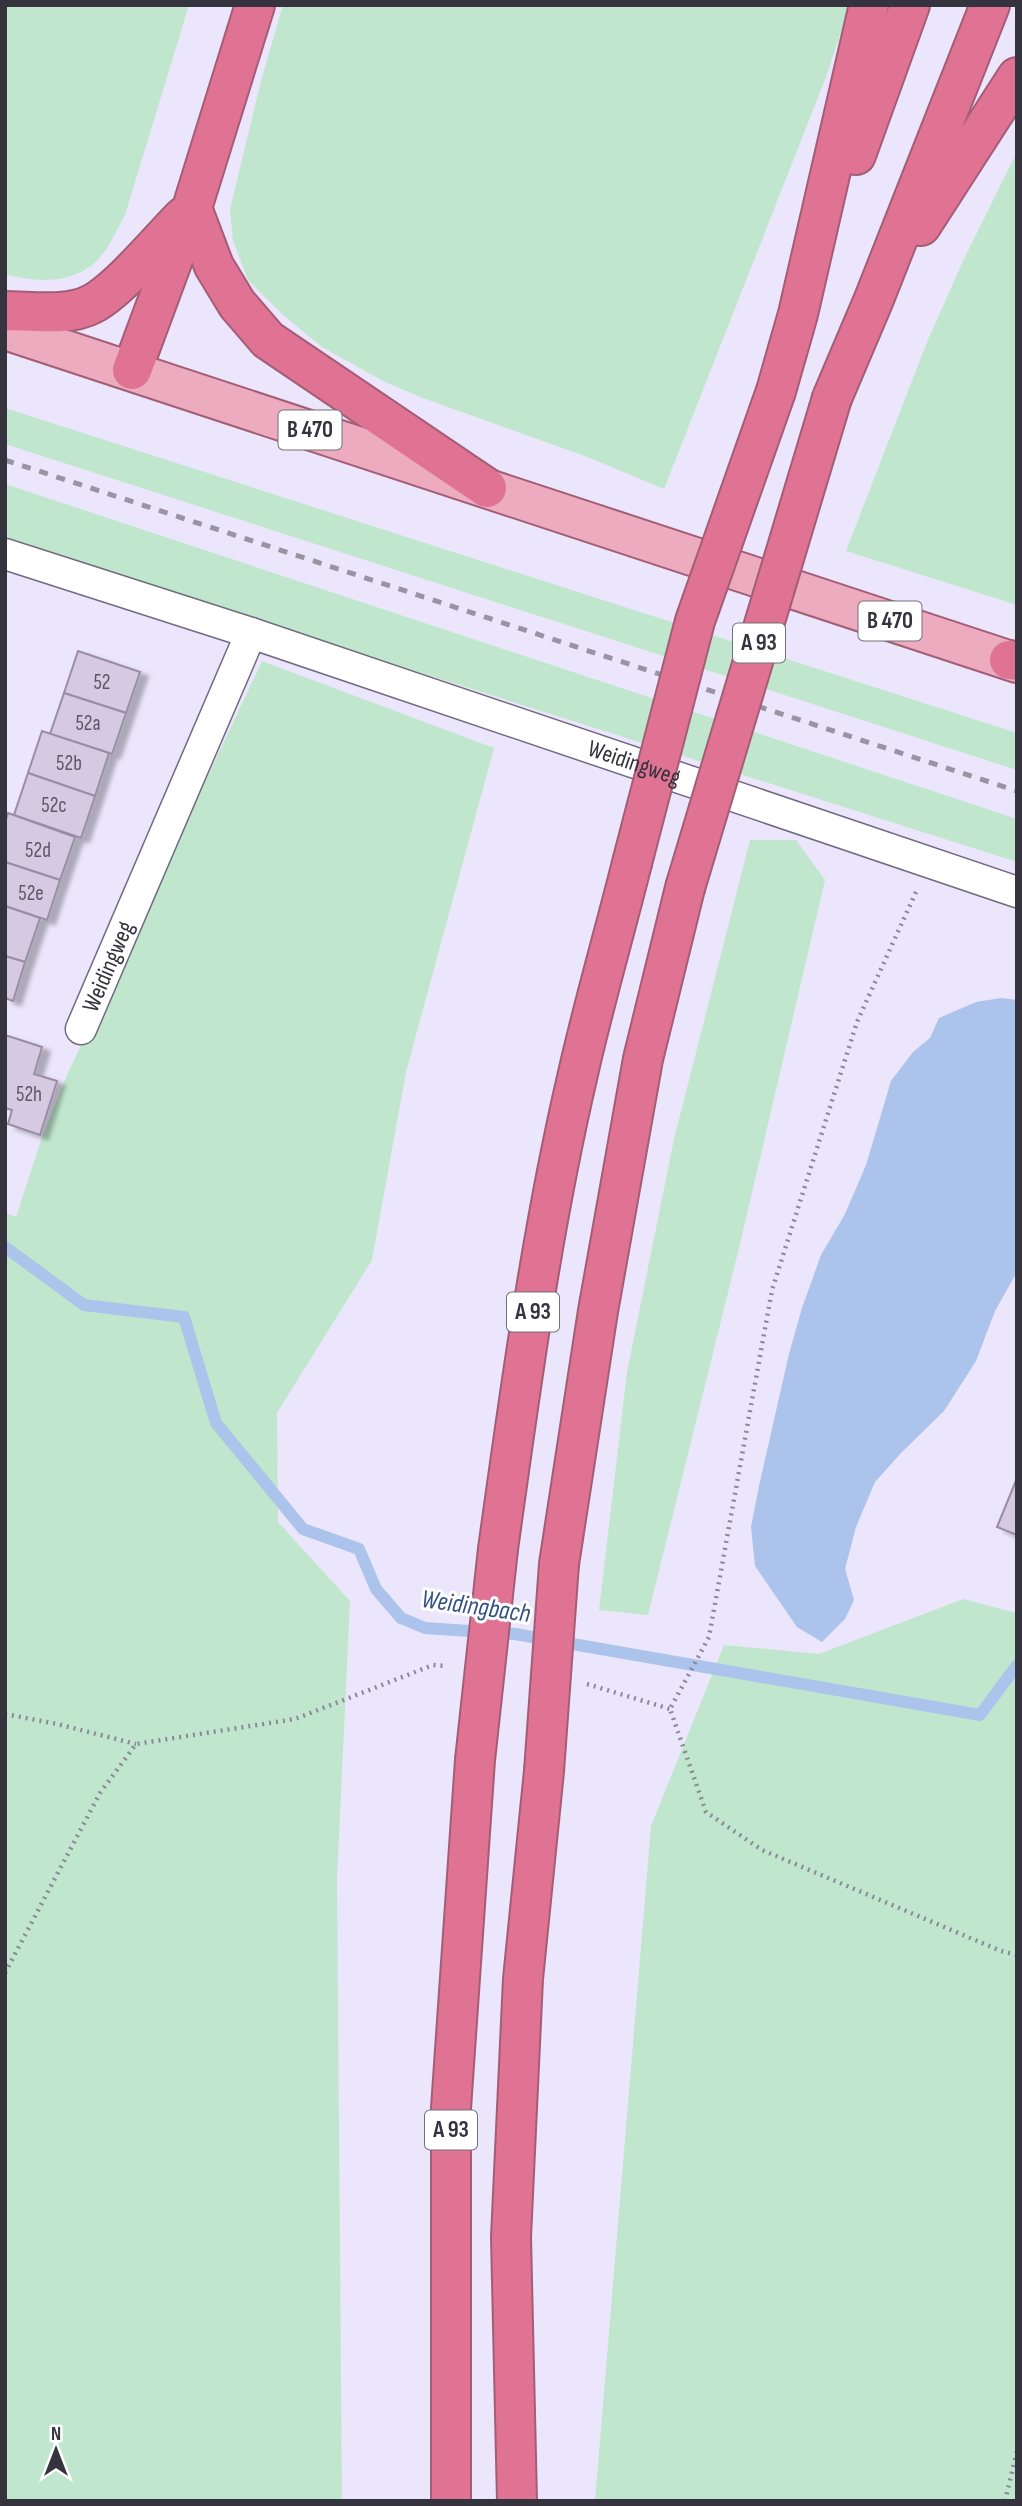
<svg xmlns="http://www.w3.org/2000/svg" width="1022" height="2506" font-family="'Sofia Sans Condensed',sans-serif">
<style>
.green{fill:#c0e7cd}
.water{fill:#acc3eb}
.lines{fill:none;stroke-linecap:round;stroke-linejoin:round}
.stream{stroke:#acc3eb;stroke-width:12}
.building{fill:#d6c9e2;stroke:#9a8da5;stroke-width:2;filter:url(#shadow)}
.street-casing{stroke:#706a82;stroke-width:33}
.primary-casing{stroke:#a45d76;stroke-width:42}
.highway-casing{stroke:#a45d76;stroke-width:42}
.path{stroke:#8b8897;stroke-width:4.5;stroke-dasharray:2 5;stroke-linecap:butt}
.street{stroke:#fff;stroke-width:30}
.primary{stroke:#ecabbf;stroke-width:38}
.highway{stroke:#e07394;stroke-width:38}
.rail{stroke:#9894a4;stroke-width:5;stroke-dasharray:9 9;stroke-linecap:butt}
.highway-bridge-casing{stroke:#a45d76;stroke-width:42;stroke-linecap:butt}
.highway-bridge{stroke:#e07394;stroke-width:38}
.labels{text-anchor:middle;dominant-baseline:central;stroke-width:6;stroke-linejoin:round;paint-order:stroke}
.number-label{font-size:21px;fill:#5d5866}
.shield{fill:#fff;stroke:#727077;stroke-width:2}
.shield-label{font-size:23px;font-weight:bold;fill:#35333d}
.street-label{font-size:24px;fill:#35333d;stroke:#fff}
.water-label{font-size:26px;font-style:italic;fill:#355285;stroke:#fff}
</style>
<defs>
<filter id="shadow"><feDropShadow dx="8" dy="4.5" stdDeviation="2" flood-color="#0004"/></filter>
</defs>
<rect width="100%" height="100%" fill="#ebe6fb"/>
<!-- green -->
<g class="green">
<path d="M5 5H189L125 215C116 231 107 254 91 266 66 284 34 282 5 274Z"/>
<polygon points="283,5 850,5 826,77 664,489 590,458 420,397 383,381 322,347 282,314 248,280 233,241 230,209 261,81"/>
<polygon points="1017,152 1017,605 846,551 927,342 963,261"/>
<polygon points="5,408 1017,733 1017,770 5,444"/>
<polygon points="5,484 1017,819 1017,862 201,603 5,538"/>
<polygon points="262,661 494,748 406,1072 372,1260 277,1413 278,1522 350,1601 337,1879 342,2501 5,2501 5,1213 16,1217 42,1137 67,1075"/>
<polygon points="750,840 796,840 825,880 740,1244 648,1615 599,1610 627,1372 674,1139"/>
<polygon points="963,1599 1017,1613 1017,2501 595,2501 651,1826 724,1645 819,1654"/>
</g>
<!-- water -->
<polygon class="water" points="1001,998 1017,1000 1017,1272 995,1311 976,1361 944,1411 901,1453 875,1482 856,1527 845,1569 854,1600 845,1619 822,1642 797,1627 755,1566 751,1527 759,1486 789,1354 802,1308 821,1255 845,1214 866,1165 891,1081 913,1052 930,1038 939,1018 976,1002"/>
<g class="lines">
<!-- stream -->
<polyline class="stream" points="5,1247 84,1305 184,1317 216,1423 303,1529 359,1549 376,1589 401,1618 425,1628 515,1634 980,1715 1017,1665"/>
</g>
<!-- building -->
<g class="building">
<polygon points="78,651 140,672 126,713 64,693"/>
<polygon points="64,693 126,713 112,754 50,734"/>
<polygon points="42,731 109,753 95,796 28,773"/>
<polygon points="28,773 95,796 81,838 14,815"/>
<polygon points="8,813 75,837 60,880 5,862 5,822"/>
<polygon points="5,862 60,880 47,920 5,906"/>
<polygon points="5,906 40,918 25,962 5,956"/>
<polygon points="5,956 25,962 13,1001 5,998"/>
<polygon points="5,1035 42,1047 34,1074 57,1081 40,1135 8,1124 12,1110 5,1108"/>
<polygon points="1017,1478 1017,1535 997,1527"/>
</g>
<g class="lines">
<!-- street casing -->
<g class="street-casing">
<g id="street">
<path id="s1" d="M5 554 251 633 1017 892"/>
<path id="s2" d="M81 1029 251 633"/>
</g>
</g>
<!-- primary casing -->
<g class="primary-casing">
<polyline id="primary" points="5,330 1017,663"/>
</g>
<!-- highway casing -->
<g class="highway-casing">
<g id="highway">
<polyline points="856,155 910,5"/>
<polyline points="192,208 214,266 237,304 268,340 487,488"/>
<polyline points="921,226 1017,77"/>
<path d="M5 311C31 311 68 317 92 304 119 290 160 240 183 217"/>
<polyline points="132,370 192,208 255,5"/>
<polyline points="776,391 798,314 869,5"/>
<polyline points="832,398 874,299 990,5"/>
<polyline points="1009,660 1017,661"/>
<path d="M498 1549C520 1392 541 1233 577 1078 593 1006 614 935 632 863"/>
<polyline points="559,1564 598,1311 643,1059 685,888"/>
<polyline points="451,2501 451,2108 475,1760"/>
<polyline points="517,2501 511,2237 523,1979 544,1771"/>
</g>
</g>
<!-- path -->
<g class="path">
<polyline points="916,892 857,1022 772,1290 709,1637 670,1709 706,1812 762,1850 1001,1951 1017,1955"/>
<polyline points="587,1684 670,1709"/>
<polyline points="5,1714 57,1724 136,1744"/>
<polyline points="5,1973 100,1793 136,1744 295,1719 433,1665 446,1666"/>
<polyline points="1005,2501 1017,2451"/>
</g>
<!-- street -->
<use href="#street" class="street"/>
<!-- primary -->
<use href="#primary" class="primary"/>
<!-- highway -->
<use href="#highway" class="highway"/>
<!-- rail -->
<polyline class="rail" points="5,460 1017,791"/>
<!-- highway-bridge casing -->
<g class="highway-bridge-casing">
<g id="highway-bridge">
<polyline points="632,863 695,621 776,391"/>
<polyline points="685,888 832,398"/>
<polyline points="475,1760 498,1549"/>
<polyline points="544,1771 559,1564"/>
</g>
</g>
<!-- highway-bridge -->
<use href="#highway-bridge" class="highway-bridge"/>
</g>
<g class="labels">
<!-- number labels -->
<g class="number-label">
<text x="102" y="682">52</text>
<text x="88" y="723">52a</text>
<text x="69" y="763">52b</text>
<text x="54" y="805">52c</text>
<text x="38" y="850">52d</text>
<text x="31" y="893">52e</text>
<text x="29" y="1094">52h</text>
</g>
<!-- shield labels -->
<g class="shield">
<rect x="278.5" y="410.5" width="63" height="39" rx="5"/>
<rect x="858.5" y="601.5" width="63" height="39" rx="5"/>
<rect x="733" y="623.5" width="52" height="39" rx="5"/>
<rect x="507" y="1292.5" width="52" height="39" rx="5"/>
<rect x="425" y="2110.5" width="52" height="39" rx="5"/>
</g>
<g class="shield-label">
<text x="310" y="430">B 470</text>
<text x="890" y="621">B 470</text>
<text x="759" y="643">A 93</text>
<text x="533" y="1312">A 93</text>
<text x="451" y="2130">A 93</text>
</g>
<!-- street labels -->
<g class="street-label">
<text stroke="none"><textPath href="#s1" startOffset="663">Weidingweg</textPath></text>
<text stroke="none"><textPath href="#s2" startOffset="68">Weidingweg</textPath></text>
</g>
<!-- water labels -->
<g class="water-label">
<text transform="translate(476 1607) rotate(8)">Weidingbach</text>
</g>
</g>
<!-- border -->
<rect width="1022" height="2506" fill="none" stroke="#35333d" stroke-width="14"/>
<!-- north arrow -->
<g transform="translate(56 2450)" stroke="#ffffff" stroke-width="5" paint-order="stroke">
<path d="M0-5L12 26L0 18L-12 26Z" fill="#35333d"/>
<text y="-10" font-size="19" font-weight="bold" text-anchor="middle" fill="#35333d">N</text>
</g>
</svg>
